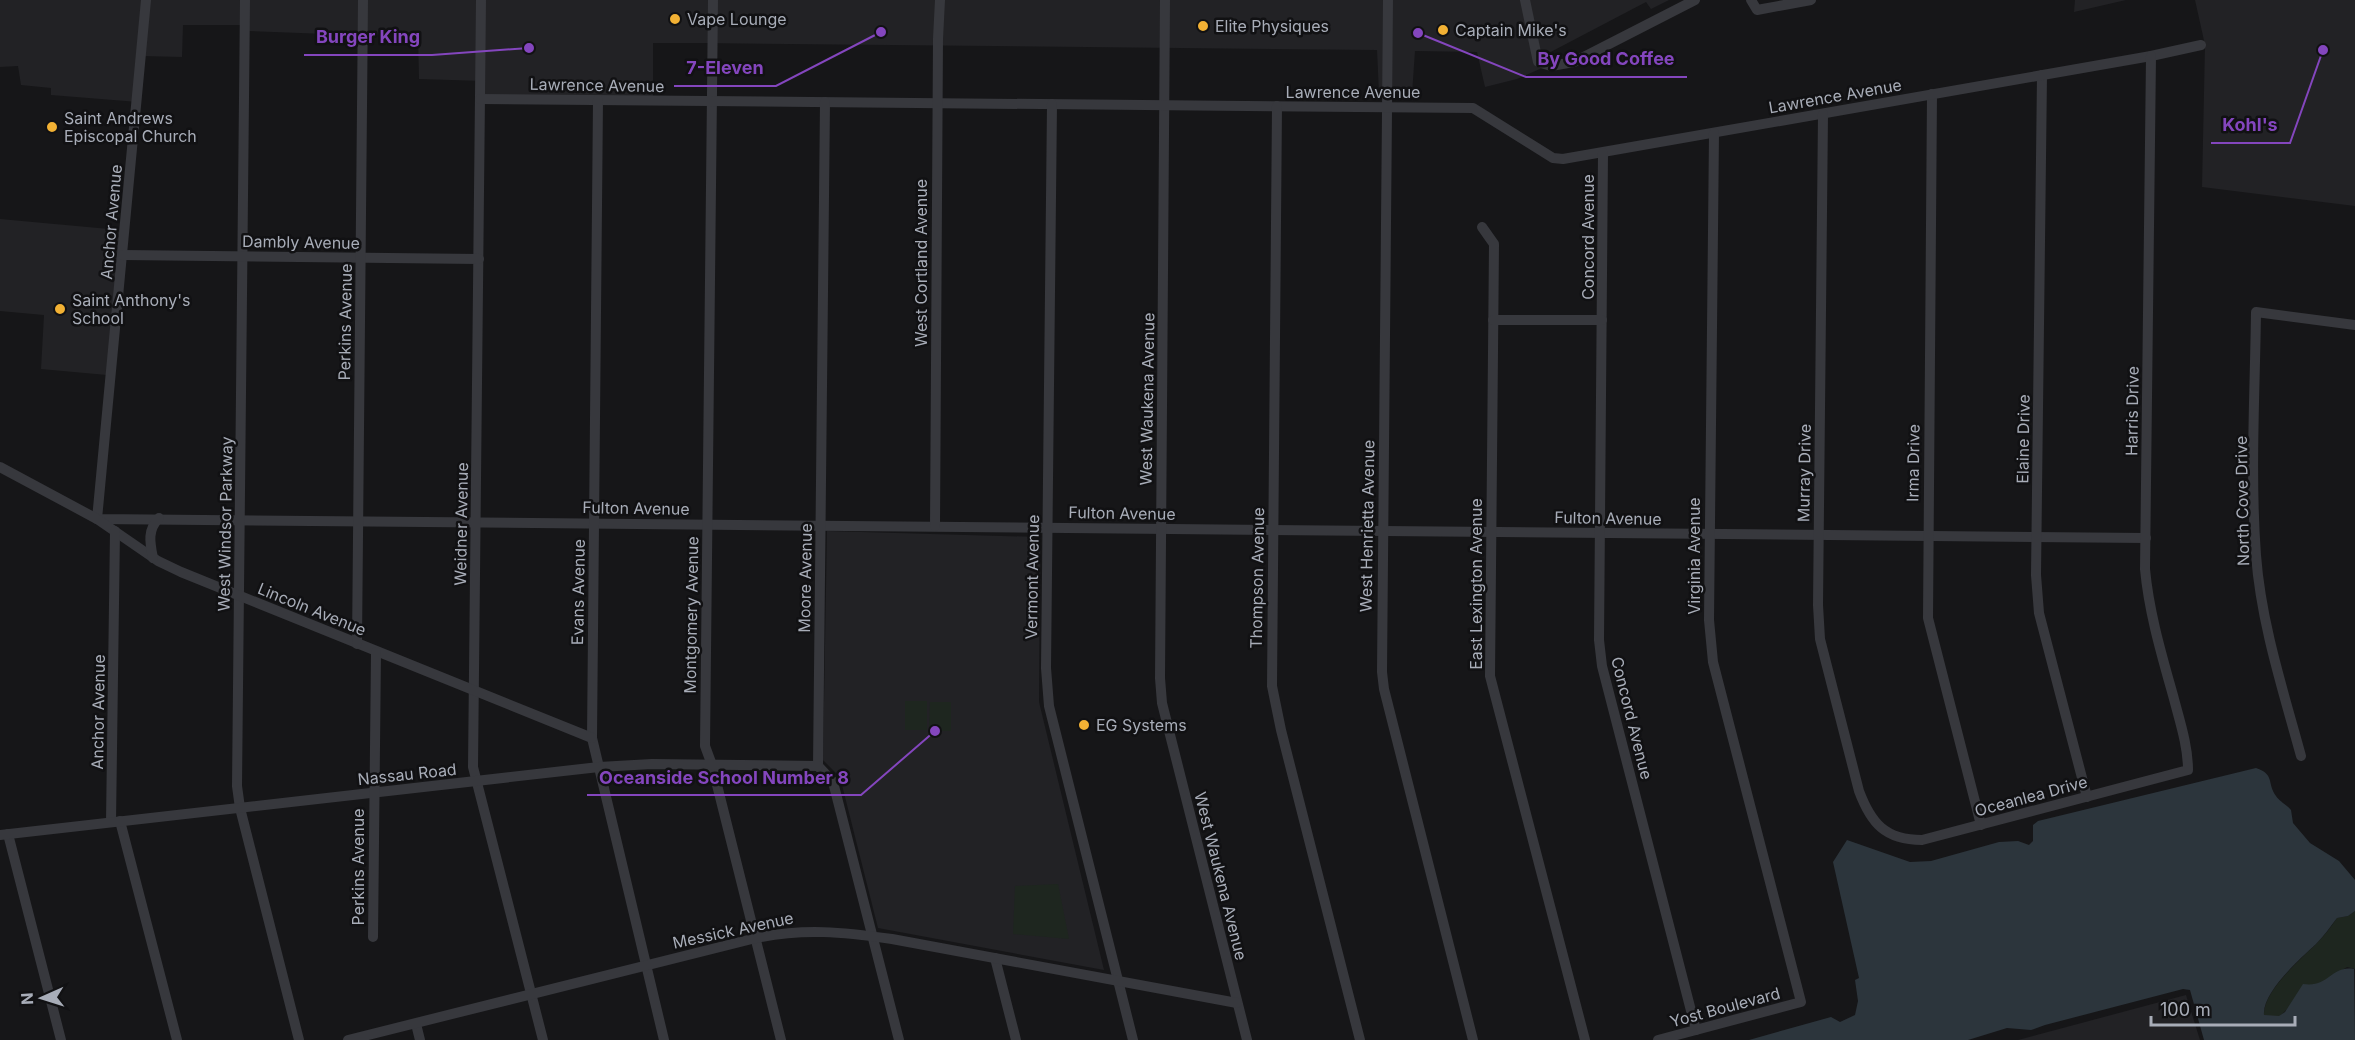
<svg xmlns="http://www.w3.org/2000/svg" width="2355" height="1040" font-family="Inter,sans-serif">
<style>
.built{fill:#222225}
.green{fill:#1e261f}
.water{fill:#2c353c}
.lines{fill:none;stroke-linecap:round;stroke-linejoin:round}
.minor{stroke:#37383d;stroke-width:10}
.poi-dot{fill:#f2b134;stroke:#111113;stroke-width:2}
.labels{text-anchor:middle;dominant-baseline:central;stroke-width:5;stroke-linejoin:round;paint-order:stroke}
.poi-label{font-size:16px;fill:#a8adb8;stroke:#111113;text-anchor:start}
.street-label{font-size:16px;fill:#a8adb8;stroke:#111113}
.leader{fill:none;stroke:#8446be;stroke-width:2}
.callout-dot{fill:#8446be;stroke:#111113;stroke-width:2}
.callout-label{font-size:18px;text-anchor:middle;font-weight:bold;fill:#8446be;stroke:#111113;stroke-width:5;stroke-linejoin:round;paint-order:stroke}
</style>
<rect width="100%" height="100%" fill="#161618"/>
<!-- built -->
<g class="built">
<polygon points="0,0 1669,0 1651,9 1646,2 1543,56 1542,68 1517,79 1485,87 1477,52 1415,51 1412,94 1379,93 1377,50 701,43 653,43 653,98 483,96 483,81 419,79 418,34 353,35 247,31 247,25 183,25 182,57 142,56 138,102 51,95 51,88 21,85 18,66 0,67"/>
<polygon points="2075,0 2126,0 2074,12"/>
<polygon points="2195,0 2355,0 2355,206 2202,187 2205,45"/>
<polygon points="0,219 120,230 107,375 41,369 44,315 0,311"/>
<polygon points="827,531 1040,537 1039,702 1104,970 878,928 840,777 823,760"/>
<polygon points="2186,995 2200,1040 2018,1040"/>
</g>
<!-- green -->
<g class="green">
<rect x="905" y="701" width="22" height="29"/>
<polygon points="930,702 951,702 951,731 929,731"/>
<polygon points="1058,884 1069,939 1013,934 1015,886"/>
<path d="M2355 911V969L2347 967 2322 983 2311 985 2280 1016H2264C2262 992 2300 960 2316 944 2324 936 2331 927 2337 918L2348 916Z"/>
</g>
<!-- water -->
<path class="water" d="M2256 768C2275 774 2267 784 2276 796 2279 801 2287 805 2291 810L2293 823 2310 843 2339 861 2355 880V911L2348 916 2337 918C2330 927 2324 936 2316 944 2300 959 2262 992 2264 1015L2279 1016 2285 1012 2303 984C2329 988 2331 965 2354 969L2355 1040H2204L2190 990 2183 989 2045 1025 2031 1030 2007 1028 1968 1040H1749L1831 1017 1840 1022 1855 1015 1858 1001 1855 980 1859 978 1833 862 1847 840 1910 862 1931 861 1999 842 2018 841 2029 845 2033 841V825L2038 821Z"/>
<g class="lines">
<!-- minor -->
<g class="minor">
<polyline points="146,0 97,519 2146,538"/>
<polyline points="245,0 237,786 240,808 299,1040"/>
<polyline points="481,0 473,767 543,1040"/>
<polyline points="713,0 705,746 712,765 781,1040"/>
<polyline points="1165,0 1160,678 1162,703 1247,1040"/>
<polyline points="1388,0 1382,672 1384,689 1473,1040"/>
<polyline points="1525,0 1538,62 1551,66 1574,62 1695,0"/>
<polyline points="1751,0 1757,10 1811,0"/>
<polyline points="2042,75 2036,575 2039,613 2087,797"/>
<polyline points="1932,94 1928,618 1981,825"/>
<polyline points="480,99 1473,108 1553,158 1563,159 2151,56 2201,45"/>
<polyline points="598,100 592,738 664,1040"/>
<polyline points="825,102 818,766 833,782 899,1040"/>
<polyline points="1052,104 1046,668 1049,706 1133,1040"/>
<polyline points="1277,106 1272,686 1281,730 1360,1040"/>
<path d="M1823 114 1818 605 1820 639 1859 791C1871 823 1885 840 1922 840L2188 770C2188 746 2180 722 2174 699 2162 656 2149 613 2145 569L2151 56"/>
<polyline points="1603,153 1599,640 1602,666 1696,1030"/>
<polyline points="1482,227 1494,244 1490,676 1585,1040"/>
<polyline points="123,255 479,259"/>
<polyline points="1493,320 1602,320"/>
<polyline points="0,467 97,519 158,561 181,572 592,738"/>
<polyline points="935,526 938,39 940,0"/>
<path d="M153 558C150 543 147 530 159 518"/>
<polyline points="357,644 363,0"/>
<path d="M2301 756C2283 690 2261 623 2256 555 2250 474 2255 392 2256 312L2355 325"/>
<polyline points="120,821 177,1040"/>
<polyline points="111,822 115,531"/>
<polyline points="8,834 61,1040"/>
<polyline points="0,835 599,767 652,764 818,766"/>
<polyline points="373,937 376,652"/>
<polyline points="995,958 1016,1040"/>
<polyline points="416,1024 420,1040"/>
<path d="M348 1040 756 938C804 928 843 932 892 939L1237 1003"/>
<polyline points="1658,1040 1801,1002 1713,662 1709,620 1714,133"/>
</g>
</g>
<!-- markers -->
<g class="poi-dot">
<circle cx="675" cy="19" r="6"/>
<circle cx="1203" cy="26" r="6"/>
<circle cx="1443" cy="30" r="6"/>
<circle cx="52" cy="127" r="6"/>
<circle cx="60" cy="309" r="6"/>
<circle cx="1084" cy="725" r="6"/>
</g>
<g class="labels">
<!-- poi labels -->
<g class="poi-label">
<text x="687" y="19">Vape Lounge</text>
<text x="1215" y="26">Elite Physiques</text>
<text x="1455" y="30">Captain Mike's</text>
<text x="64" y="118">Saint Andrews<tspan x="64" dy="18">Episcopal Church</tspan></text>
<text x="72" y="300">Saint Anthony's<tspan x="72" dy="18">School</tspan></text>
<text x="1096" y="725">EG Systems</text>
</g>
<!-- street labels -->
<g class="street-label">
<text transform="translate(597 85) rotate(1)">Lawrence Avenue</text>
<text x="1353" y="92">Lawrence Avenue</text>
<text transform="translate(1835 96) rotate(-10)">Lawrence Avenue</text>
<text transform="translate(111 222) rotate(-85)">Anchor Avenue</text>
<text transform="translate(1588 237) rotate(-90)">Concord Avenue</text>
<text transform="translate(301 242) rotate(1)">Dambly Avenue</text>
<text transform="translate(921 263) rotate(-90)">West Cortland Avenue</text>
<text transform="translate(345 322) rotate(-89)">Perkins Avenue</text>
<text transform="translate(1147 399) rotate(-89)">West Waukena Avenue</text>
<text transform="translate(2132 411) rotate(-89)">Harris Drive</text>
<text transform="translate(2023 439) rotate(-89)">Elaine Drive</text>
<text transform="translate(1913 463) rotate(-89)">Irma Drive</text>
<text transform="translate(1804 473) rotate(-89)">Murray Drive</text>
<text transform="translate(2242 501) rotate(-91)">North Cove Drive</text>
<text transform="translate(636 508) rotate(1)">Fulton Avenue</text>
<text transform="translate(1122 513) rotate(1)">Fulton Avenue</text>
<text transform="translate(1608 518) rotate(1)">Fulton Avenue</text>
<text transform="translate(225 524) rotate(-89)">West Windsor Parkway</text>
<text transform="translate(461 524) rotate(-89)">Weidner Avenue</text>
<text transform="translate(1367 526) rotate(-89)">West Henrietta Avenue</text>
<text transform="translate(1694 556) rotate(-90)">Virginia Avenue</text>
<text transform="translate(1032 577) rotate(-89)">Vermont Avenue</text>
<text transform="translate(805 578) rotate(-89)">Moore Avenue</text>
<text transform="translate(1257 578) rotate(-89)">Thompson Avenue</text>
<text transform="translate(1476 584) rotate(-90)">East Lexington Avenue</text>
<text transform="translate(578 592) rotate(-89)">Evans Avenue</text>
<text transform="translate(312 609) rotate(22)">Lincoln Avenue</text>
<text transform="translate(691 615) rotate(-89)">Montgomery Avenue</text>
<text transform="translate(98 712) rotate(-89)">Anchor Avenue</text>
<text transform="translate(1632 718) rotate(76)">Concord Avenue</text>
<text transform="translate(407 774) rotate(-6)">Nassau Road</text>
<text transform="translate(2031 796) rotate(-15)">Oceanlea Drive</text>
<text transform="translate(358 867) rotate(-90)">Perkins Avenue</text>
<text transform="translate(1221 876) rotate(76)">West Waukena Avenue</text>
<text transform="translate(733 930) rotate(-12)">Messick Avenue</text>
<text transform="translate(1725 1007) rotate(-15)">Yost Boulevard</text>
</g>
</g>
<!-- callouts -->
<path class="leader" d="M529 48L432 55H304M1418 33L1526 77H1687M881 32L776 86H674M2323 50L2290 143H2211M935 731L861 795H587"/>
<g class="callout-dot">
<circle cx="529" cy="48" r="6"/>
<circle cx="1418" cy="33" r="6"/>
<circle cx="881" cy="32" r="6"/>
<circle cx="2323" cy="50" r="6"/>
<circle cx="935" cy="731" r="6"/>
</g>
<g class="callout-label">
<text x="368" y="43">Burger King</text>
<text x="1606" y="65">By Good Coffee</text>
<text x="725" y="74">7-Eleven</text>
<text x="2250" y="131">Kohl's</text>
<text x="724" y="784">Oceanside School Number 8</text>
</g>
<!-- north arrow -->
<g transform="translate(42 998) rotate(267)" stroke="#111113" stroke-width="4.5" paint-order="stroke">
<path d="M0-4.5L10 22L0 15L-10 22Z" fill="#a8adb8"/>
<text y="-9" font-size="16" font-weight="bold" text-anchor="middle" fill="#a8adb8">N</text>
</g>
<!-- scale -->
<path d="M2151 1016v9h144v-9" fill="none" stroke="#a8adb8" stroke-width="3"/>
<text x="2160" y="1016" font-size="18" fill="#a8adb8" stroke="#111113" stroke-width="4.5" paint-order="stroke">100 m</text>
</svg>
